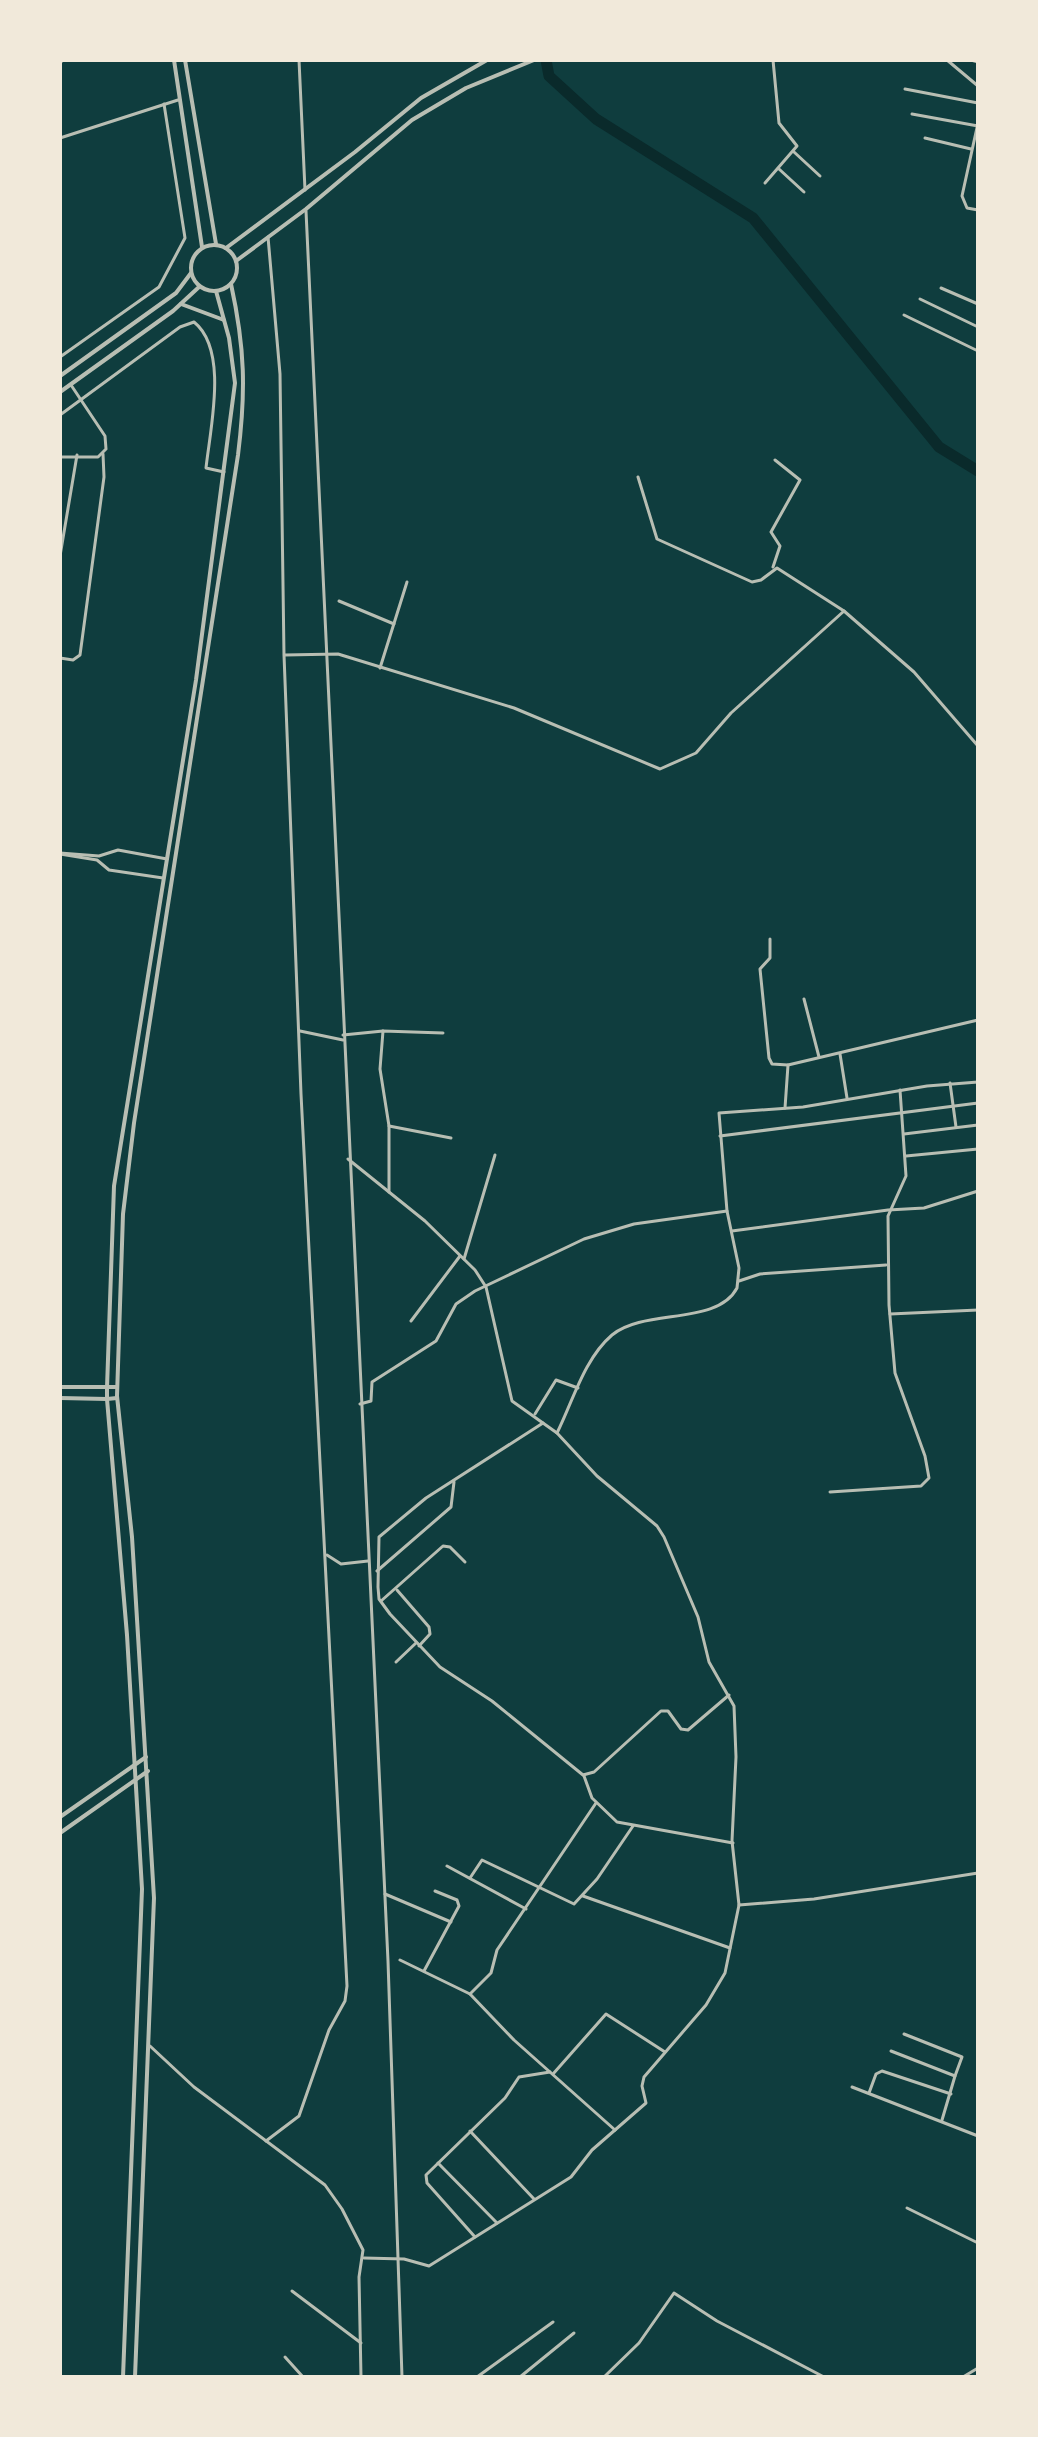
<svg xmlns="http://www.w3.org/2000/svg" width="1038" height="2437" font-family="'IBM Plex Sans',sans-serif">
<style>
.lines{fill:none;stroke-linecap:round;stroke-linejoin:round}
.river{stroke:#0a2a2b;stroke-width:11}
.minor{stroke:#b8beb3;stroke-width:3}
.tertiary{stroke:#b8beb3;stroke-width:4}
</style>
<rect width="100%" height="100%" fill="#0f3d3e"/>
<g class="lines">
<!-- river -->
<polyline class="river" points="546,60 549,76 596,119 753,218 939,447 978,471"/>
<!-- minor -->
<g class="minor">
<polyline points="299,60 305,190"/>
<polyline points="947,60 978,86"/>
<polyline points="971,60 978,62"/>
<polyline points="61,62 62,60"/>
<polyline points="905,89 978,103"/>
<polyline points="912,114 978,126"/>
<polyline points="978,123 962,196 967,208 978,210"/>
<polyline points="60,138 178,100"/>
<polyline points="925,138 971,149"/>
<polyline points="794,152 820,176"/>
<polyline points="779,169 804,192"/>
<polyline points="765,183 797,146 779,123 773,60"/>
<polyline points="306,211 388,1961 402,2377"/>
<polyline points="941,288 978,304"/>
<polyline points="920,299 978,327"/>
<polyline points="904,315 978,351"/>
<polyline points="60,357 159,287 185,238 164,104"/>
<path d="M60 415 180 327 194 322C229 350 210 429 206 468L224 472"/>
<polyline points="60,457 98,457 106,449 105,436 71,385"/>
<polyline points="638,477 657,539 752,582 761,580 777,568 844,611"/>
<polyline points="60,556 77,455"/>
<polyline points="773,567 780,546 771,532 800,480 775,460"/>
<polyline points="339,601 394,624"/>
<polyline points="285,655 338,654 514,708 660,769 696,753 731,713 844,611 914,672 978,746"/>
<polyline points="60,658 73,660 80,655 104,477 103,454"/>
<polyline points="380,668 407,582"/>
<polyline points="60,853 99,856 118,850 167,859"/>
<polyline points="60,854 97,860 109,870 163,878"/>
<polyline points="770,939 770,958 760,969 769,1058 772,1064 788,1065"/>
<polyline points="804,999 819,1057"/>
<polyline points="300,1031 343,1040"/>
<polyline points="383,1031 380,1069 389,1126 389,1192"/>
<polyline points="343,1035 383,1031 443,1033"/>
<polyline points="840,1054 847,1098"/>
<polyline points="950,1083 956,1127"/>
<polyline points="785,1108 788,1065 978,1020"/>
<polyline points="389,1126 451,1138"/>
<polyline points="904,1134 978,1125"/>
<polyline points="720,1136 978,1103"/>
<polyline points="906,1156 978,1149"/>
<polyline points="348,1159 425,1221 475,1270 486,1287 512,1401 557,1433 597,1476 657,1526 664,1537 698,1617 709,1662 734,1706 736,1757 732,1841 739,1905 814,1899 978,1873"/>
<polyline points="732,1231 888,1210 924,1208 978,1191"/>
<polyline points="464,1259 495,1155"/>
<polyline points="739,1281 760,1274 886,1265"/>
<polyline points="890,1314 978,1310"/>
<polyline points="411,1321 460,1256"/>
<polyline points="360,1404 371,1401 372,1382 436,1341 456,1304 475,1291 584,1239 634,1224 727,1211"/>
<polyline points="535,1414 556,1380 578,1388"/>
<polyline points="543,1423 426,1498 379,1537 378,1587 379,1599 390,1614 440,1667 492,1701 583,1775 594,1772 661,1711 668,1711 681,1729 688,1730 729,1695"/>
<path d="M557 1433C573 1401 584 1359 612 1335 645 1308 717 1326 737 1288L739 1268 727 1211 719 1113 803 1107 927 1086 978 1082"/>
<polyline points="830,1492 921,1486 929,1478 925,1456 895,1373 889,1305 888,1216 906,1176 900,1090"/>
<polyline points="327,1555 341,1564 368,1561"/>
<polyline points="377,1571 451,1507 454,1482"/>
<polyline points="397,1590 429,1627 430,1634 419,1646"/>
<polyline points="381,1601 443,1546 450,1547 465,1562"/>
<polyline points="396,1662 416,1643"/>
<polyline points="584,1776 592,1798 617,1822 733,1843"/>
<polyline points="447,1866 526,1909"/>
<polyline points="470,1878 482,1860 574,1904 597,1879 633,1826"/>
<polyline points="385,1894 451,1922"/>
<polyline points="583,1896 730,1948"/>
<polyline points="400,1960 470,1994 514,2040 615,2130"/>
<polyline points="424,1971 459,1906 457,1900 435,1891"/>
<polyline points="470,1994 491,1973 497,1950 596,1803"/>
<polyline points="904,2034 962,2057 955,2076"/>
<polyline points="150,2046 194,2087 325,2185 342,2209 363,2250 359,2277 361,2377"/>
<polyline points="891,2051 955,2076 942,2120"/>
<polyline points="553,2074 606,2014 665,2052"/>
<polyline points="852,2087 978,2136"/>
<polyline points="869,2093 876,2074 882,2071 951,2094"/>
<polyline points="470,2131 534,2199"/>
<polyline points="266,2141 299,2116 329,2030 345,2001 347,1986 301,1094 284,655 280,374 268,237"/>
<polyline points="438,2163 497,2223"/>
<polyline points="907,2208 978,2243"/>
<polyline points="475,2237 427,2183 426,2175 505,2098 519,2077 550,2072"/>
<polyline points="364,2258 404,2259 429,2266 571,2177 592,2150 646,2103 642,2086 644,2077 706,2005 725,1973 739,1905"/>
<polyline points="292,2291 361,2343"/>
<polyline points="285,2357 303,2377"/>
<polyline points="386,2377 477,2377 553,2322"/>
<polyline points="520,2377 574,2333"/>
<polyline points="604,2377 639,2343 674,2293 717,2321 824,2377"/>
<polyline points="963,2377 978,2368"/>
</g>
<!-- tertiary -->
<g class="tertiary">
<polyline points="174,60 202,247"/>
<polyline points="185,60 216,244"/>
<circle cx="214" cy="268" r="23"/>
<polyline points="226,248 355,152 421,98 487,60"/>
<polyline points="236,261 306,209 412,120 466,88 534,60"/>
<polyline points="181,304 224,320"/>
<polyline points="60,376 176,293 191,273"/>
<polyline points="60,392 173,311 199,287"/>
<polyline points="60,1387 117,1387"/>
<polyline points="60,1398 107,1399 127,1635 142,1889 123,2377"/>
<polyline points="117,1398 107,1399 107,1388 114,1186 196,680 235,383 229,338 216,291"/>
<polyline points="60,1817 146,1757"/>
<polyline points="60,1833 148,1771"/>
<path d="M135 2377 154 1898 132 1537 117 1396 123 1214 134 1123 238 455C246 391 245 348 231 284"/>
</g>
</g>
<!-- border -->
<rect width="1038" height="2437" fill="none" stroke="#f1e9da" stroke-width="124"/>
</svg>
